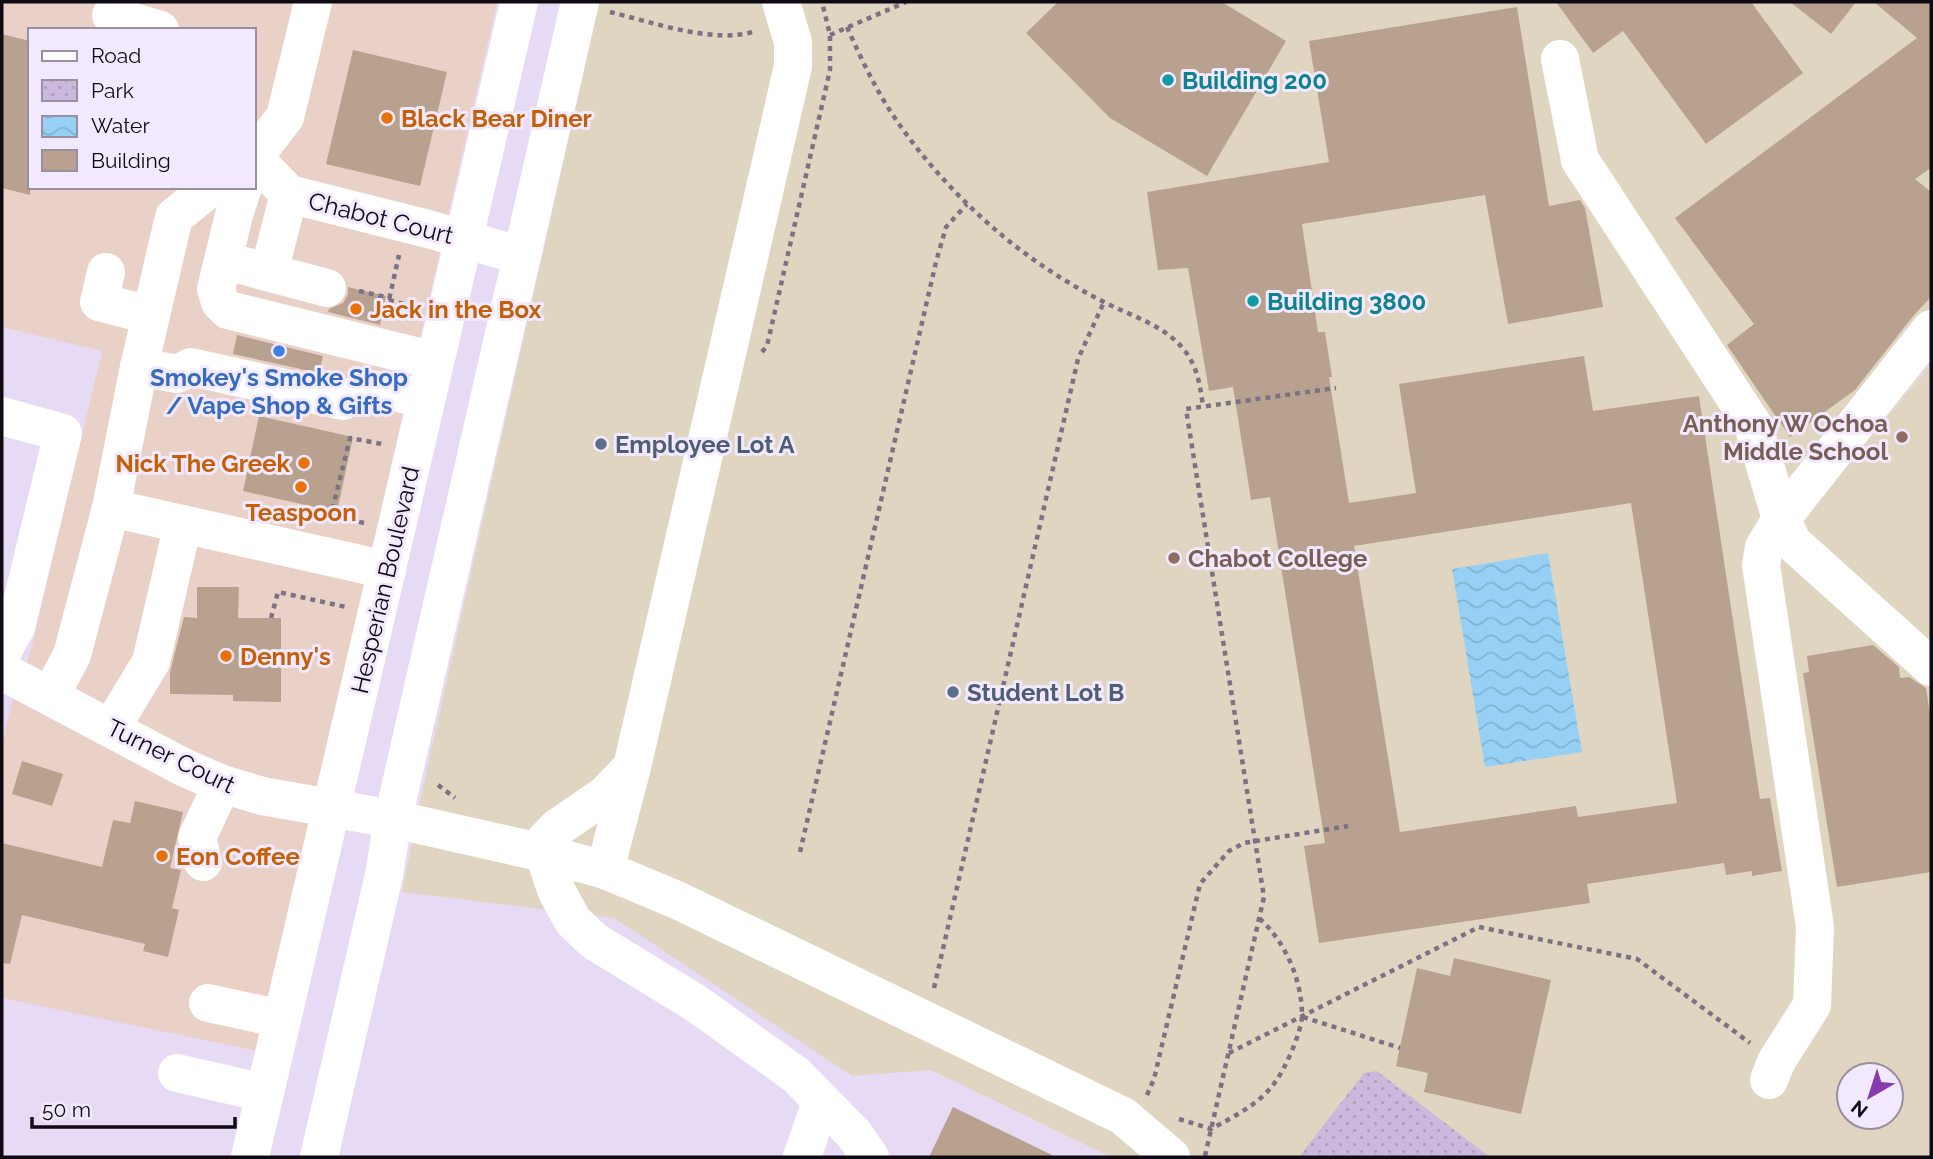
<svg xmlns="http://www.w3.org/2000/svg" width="1933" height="1159" font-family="Raleway,sans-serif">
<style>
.commercial{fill:#e9d1c7;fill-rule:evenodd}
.education{fill:#e0d5c1;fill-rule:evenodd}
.park{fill:url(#park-dots)}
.water{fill:url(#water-waves)}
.building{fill:#b9a18f;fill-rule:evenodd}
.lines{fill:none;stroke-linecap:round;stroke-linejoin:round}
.path{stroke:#7b7284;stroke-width:4.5;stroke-dasharray:5 5;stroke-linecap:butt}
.minor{stroke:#fff;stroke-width:38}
.major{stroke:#fff;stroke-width:38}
.culture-dot{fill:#0f9aa8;stroke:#f3e9fe;stroke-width:2.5}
.food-dot{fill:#e8710a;stroke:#f3e9fe;stroke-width:2.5}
.shop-dot{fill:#3f7fe0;stroke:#f3e9fe;stroke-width:2.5}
.education-dot{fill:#8d6e63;stroke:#f3e9fe;stroke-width:2.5}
.service-dot{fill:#5c6f8a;stroke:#f3e9fe;stroke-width:2.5}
.labels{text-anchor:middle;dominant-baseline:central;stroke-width:6;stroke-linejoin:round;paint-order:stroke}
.culture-label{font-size:24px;font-weight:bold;fill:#0d838f;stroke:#f3e9fe;text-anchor:start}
.food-label{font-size:24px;font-weight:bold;fill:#c56008;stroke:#f3e9fe;text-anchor:start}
.street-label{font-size:24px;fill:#0f0a13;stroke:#f3e9fe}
.shop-label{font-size:24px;font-weight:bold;fill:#366cbe;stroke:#f3e9fe}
.education-label{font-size:24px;font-weight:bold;fill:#785e54;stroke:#f3e9fe;text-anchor:end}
.service-label{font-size:24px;font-weight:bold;fill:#4e5e75;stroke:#f3e9fe;text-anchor:start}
</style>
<defs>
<pattern id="park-dots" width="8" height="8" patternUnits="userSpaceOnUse" patternTransform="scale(1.75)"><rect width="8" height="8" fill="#cab9dc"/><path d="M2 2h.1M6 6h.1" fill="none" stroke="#ac9ebc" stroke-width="1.8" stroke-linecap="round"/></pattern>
<pattern id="water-waves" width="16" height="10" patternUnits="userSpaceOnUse" patternTransform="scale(1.75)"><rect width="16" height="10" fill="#96d1f5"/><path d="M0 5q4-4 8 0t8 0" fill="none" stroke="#80b2d1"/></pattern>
</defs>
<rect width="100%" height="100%" fill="#e7daf5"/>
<!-- commercial -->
<path class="commercial" d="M2 2H497L257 1051 2 998V745L11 706 31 650 102 351 2 327ZM30 30H254V187H30Z"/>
<!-- education -->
<path class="education" d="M599 2H1931V361L1882 425 1931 364V1157H1111L931 1070 852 1076 614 918 402 892 424 783ZM1849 1075H1891V1117H1849Z"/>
<!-- park -->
<polygon class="park" points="1377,1071 1490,1157 1299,1157 1364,1073"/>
<!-- water -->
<polygon class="water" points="1548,553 1582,752 1485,767 1452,569"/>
<!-- building -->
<g class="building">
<polygon points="1058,2 1222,2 1286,41 1207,176 1110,118 1026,33"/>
<polygon points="1556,2 1751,2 1803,73 1706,144 1623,31 1593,53"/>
<polygon points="1790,2 1856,2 1831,34"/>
<polygon points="1874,2 1931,2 1931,168 1915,179 1931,192 1931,297 1914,315 1855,390 1790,437 1727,345 1754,324 1675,218 1917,38"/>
<path d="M1517 7 1549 206 1580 200 1585 208 1603 307 1508 324 1485 195 1302 224 1318 332H1325L1332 377H1329L1349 503 1416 493 1399 384 1584 356 1593 411 1699 396 1760 799 1770 798 1782 871 1752 876V871L1726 875 1724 863 1587 884 1590 903 1319 943 1304 846 1325 843 1270 497 1251 500 1233 387 1209 391 1188 268 1158 270 1147 192 1329 162 1309 41ZM1631 503 1677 803 1578 817 1576 806 1400 832 1354 546Z"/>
<polygon points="2,34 30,41 30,195 2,188"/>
<polygon points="353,50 447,72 420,186 326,164"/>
<polygon points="348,287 386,296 380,325 328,312 329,309 343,303 348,294"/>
<polygon points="237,335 323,356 319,373 233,354"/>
<polygon points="259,416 353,437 337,512 243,491"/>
<polygon points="197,587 239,587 238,618 281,618 281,702 233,701 233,695 170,694 170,672 184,617 197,618"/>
<polygon points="1873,645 1899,667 1900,678 1909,677 1926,688 1931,721 1931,872 1837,887 1803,673 1809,672 1807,656"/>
<polygon points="22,761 63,774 52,806 12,794"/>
<polygon points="135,801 183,812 170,868 181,870 172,908 179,910 168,957 143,951 145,944 22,915 10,964 2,963 2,843 102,867 113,820 130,823"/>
<polygon points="1454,958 1551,980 1521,1114 1424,1092 1428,1073 1396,1066 1417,968 1450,976"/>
<polygon points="953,1107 1056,1157 929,1157"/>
</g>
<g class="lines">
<!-- path -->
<g class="path">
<path d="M610 12C652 22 715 45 756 31"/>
<path d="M847 27C856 47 865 67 875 85 903 138 952 193 998 232 1030 259 1066 283 1104 302 1133 317 1165 325 1185 351 1198 368 1200 386 1203 406"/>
<polyline points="830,35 906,2"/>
<polyline points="359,291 390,298"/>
<polyline points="389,300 415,307"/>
<polyline points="385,318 399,255"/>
<polyline points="762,352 767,346 830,70 830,35 822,2"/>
<polyline points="364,523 331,515 350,438 382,444"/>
<polyline points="271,618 278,592 346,607"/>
<polyline points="438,785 455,798"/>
<polyline points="800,852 936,262 946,227 967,204"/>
<polyline points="934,988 1078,359 1104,302"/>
<polyline points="1303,1017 1400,1048"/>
<polyline points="1229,1053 1479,927 1637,959 1750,1043"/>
<polyline points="1147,1095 1154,1079 1200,884 1229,851 1244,843 1348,826"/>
<path d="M1179 1119 1211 1129C1235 1116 1260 1104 1276 1081 1286 1067 1302 1031 1302 1015 1302 980 1285 941 1259 918"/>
<polyline points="1205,1156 1264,897 1186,409 1336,388"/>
</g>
<!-- minor -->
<g class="minor">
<polyline points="111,15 160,30"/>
<polyline points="1560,59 1580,160 1753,425 1781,519 1793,543 1931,667"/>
<polyline points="254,157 285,117 313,2"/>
<polyline points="254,158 289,194 428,229 522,256"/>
<polyline points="243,187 234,215 216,289 220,302 228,310 435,361"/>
<polyline points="237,264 327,288"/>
<polyline points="106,272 99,302 150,315"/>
<polyline points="269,272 289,194"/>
<polyline points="139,367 174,217 211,187"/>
<polyline points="2,416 63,433 16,627 2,652"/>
<polyline points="387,570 111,508 139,367 177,374 191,367 343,401 369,389 395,392 426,400"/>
<polyline points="2,671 183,767 222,784 262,796 393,819 535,851 605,870 677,900 1123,1116 1171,1157"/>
<polyline points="50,696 72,655 111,508"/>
<polyline points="111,728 151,662 183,524"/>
<polyline points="535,851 557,828 605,795 632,767"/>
<polyline points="544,854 557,892 573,921 594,941 697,1004 796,1075 854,1134 870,1157"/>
<polyline points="203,862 197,838 222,784"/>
<polyline points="605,870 632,767 793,66 793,42 781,2"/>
<polyline points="208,1003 282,1019"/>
<polyline points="177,1073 265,1093"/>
<polyline points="1769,1080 1776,1062 1812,1005 1815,927 1761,565 1764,547 1781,519 1931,329"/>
<polyline points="802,1157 821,1102"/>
</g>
<!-- major -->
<g class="major">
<polyline points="250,1157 519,2"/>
<polyline points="319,1157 384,875 393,819 580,2"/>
</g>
</g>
<!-- markers -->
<g class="culture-dot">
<circle cx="1168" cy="80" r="7"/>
<circle cx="1253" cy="301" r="7"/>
</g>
<g class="food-dot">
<circle cx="387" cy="118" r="7"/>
<circle cx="356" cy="309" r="7"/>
<circle cx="304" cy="463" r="7"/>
<circle cx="301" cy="487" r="7"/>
<circle cx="226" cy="656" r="7"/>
<circle cx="162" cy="856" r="7"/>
</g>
<circle class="shop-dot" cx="279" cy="351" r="7"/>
<g class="education-dot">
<circle cx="1902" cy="437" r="7"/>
<circle cx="1174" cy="558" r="7"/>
</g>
<g class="service-dot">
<circle cx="601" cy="444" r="7"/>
<circle cx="953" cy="692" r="7"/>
</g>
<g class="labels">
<!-- culture labels -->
<g class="culture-label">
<text x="1182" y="80">Building 200</text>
<text x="1267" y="301">Building 3800</text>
</g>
<!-- food labels -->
<g class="food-label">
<text x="401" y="118">Black Bear Diner</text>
<text x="370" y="309">Jack in the Box</text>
<text x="290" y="463" text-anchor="end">Nick The Greek</text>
<text x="301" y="512" text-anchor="middle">Teaspoon</text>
<text x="240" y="656">Denny's</text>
<text x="176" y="856">Eon Coffee</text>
</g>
<!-- street labels -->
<g class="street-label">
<text transform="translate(381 218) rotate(14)">Chabot Court</text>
<text transform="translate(385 580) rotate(-77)">Hesperian Boulevard</text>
<text transform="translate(171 756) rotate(26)">Turner Court</text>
</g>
<!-- shop labels -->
<g class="shop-label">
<text x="279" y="377">Smokey's Smoke Shop<tspan x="279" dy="28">/ Vape Shop &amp; Gifts</tspan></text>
</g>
<!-- education labels -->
<g class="education-label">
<text x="1888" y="423">Anthony W Ochoa<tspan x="1888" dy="28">Middle School</tspan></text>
<text x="1188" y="558" text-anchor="start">Chabot College</text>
</g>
<!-- service labels -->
<g class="service-label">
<text x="615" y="444">Employee Lot A</text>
<text x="967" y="692">Student Lot B</text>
</g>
</g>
<!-- border -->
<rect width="1933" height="1159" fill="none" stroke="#0f0a13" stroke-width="7"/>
<!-- legend -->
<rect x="28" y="28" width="228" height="161" fill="#f3e9fe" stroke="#9890a0" stroke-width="2"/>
<rect x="42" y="51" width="35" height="10" fill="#ffffff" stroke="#9890a0" stroke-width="2"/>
<text x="91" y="63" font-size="21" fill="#0f0a13">Road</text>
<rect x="42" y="80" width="35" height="21" fill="url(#park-dots)" stroke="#9890a0" stroke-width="2"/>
<text x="91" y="98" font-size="21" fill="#0f0a13">Park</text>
<rect x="42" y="116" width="35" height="21" fill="url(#water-waves)" stroke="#9890a0" stroke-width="2"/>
<text x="91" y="133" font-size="21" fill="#0f0a13">Water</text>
<rect x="42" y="150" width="35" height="21" fill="#b9a18f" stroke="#9890a0" stroke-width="2"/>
<text x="91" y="168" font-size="21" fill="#0f0a13">Building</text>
<!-- north arrow -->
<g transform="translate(1870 1096) rotate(219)"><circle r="33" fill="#f3e9fe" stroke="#9890a0" stroke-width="2"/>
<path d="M0-5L12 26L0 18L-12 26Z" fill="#863cad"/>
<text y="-10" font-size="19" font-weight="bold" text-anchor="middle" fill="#0f0a13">N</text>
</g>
<!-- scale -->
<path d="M32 1117v10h203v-10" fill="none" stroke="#0f0a13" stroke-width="3.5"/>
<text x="42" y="1117" font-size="21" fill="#0f0a13" stroke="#f3e9fe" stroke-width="5" paint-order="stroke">50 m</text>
</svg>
